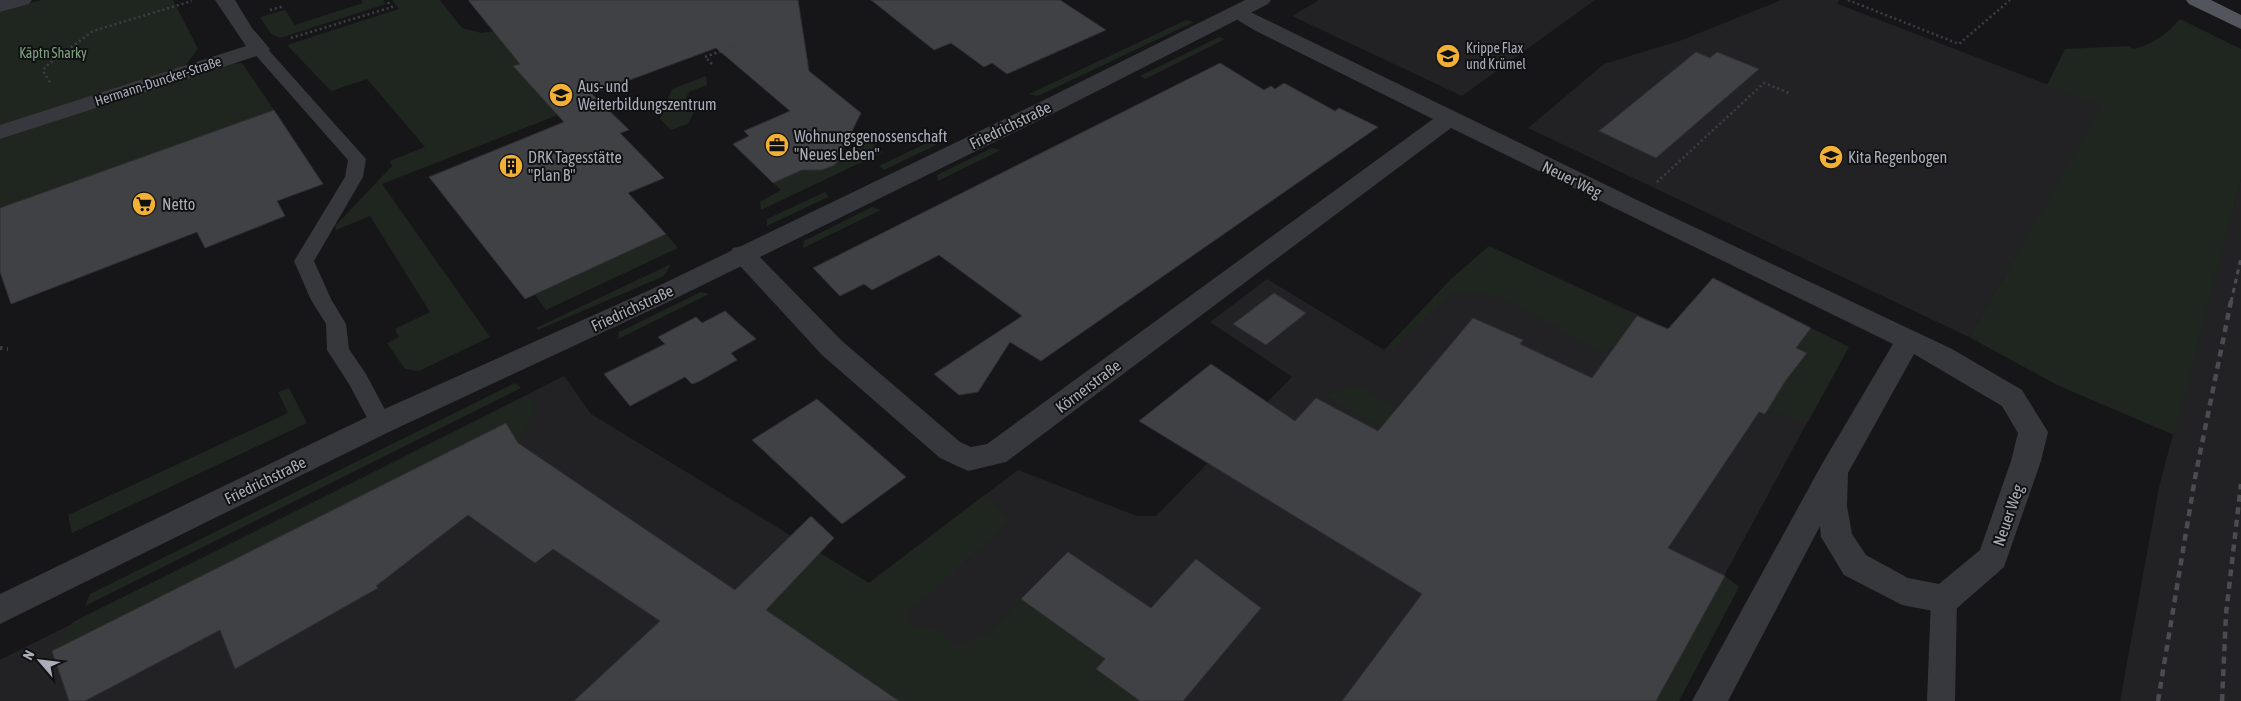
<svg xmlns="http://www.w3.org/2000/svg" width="2241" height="701" font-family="'Asap Condensed',sans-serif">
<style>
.built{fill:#222225}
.green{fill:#1e261f}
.building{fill:#404145;stroke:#303034}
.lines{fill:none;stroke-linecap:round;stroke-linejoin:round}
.path-far1{stroke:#3d3f44;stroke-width:2.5;stroke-dasharray:2 3;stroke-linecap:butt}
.path{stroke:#3d3f44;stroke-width:4;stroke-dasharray:2.5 4.5;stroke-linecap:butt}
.service{fill:#37383d;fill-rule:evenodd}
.minor{fill:#37383d;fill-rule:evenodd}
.tertiary{fill:#37383d;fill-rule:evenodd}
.primary{fill:#53555c;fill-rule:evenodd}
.rail-far1{stroke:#4a4c52;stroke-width:3;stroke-dasharray:5 4.5;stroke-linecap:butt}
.rail{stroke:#4a4c52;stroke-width:4.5;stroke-dasharray:7 5.5;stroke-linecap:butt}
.labels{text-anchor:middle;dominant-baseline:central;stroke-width:4;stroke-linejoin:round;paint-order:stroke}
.far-poi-label{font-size:14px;fill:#a8adb8;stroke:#111113;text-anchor:start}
.far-park-label{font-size:14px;fill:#7fa381;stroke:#111113}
.far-street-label{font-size:14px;fill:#a8adb8;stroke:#111113}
.poi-label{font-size:16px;fill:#a8adb8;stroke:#111113;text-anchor:start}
.street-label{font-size:16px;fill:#a8adb8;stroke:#111113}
</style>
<rect width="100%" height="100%" fill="#161618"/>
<!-- built -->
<g class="built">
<polygon points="1319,0 1595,0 1462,96 1292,16"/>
<polygon points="1781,0 1839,0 1838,4 2103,106 1969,337 1528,128 1604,64 1682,40"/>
<polygon points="2241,179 2241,701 2120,701 2159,487"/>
<polygon points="1489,246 1820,399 1656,701 0,701 0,660 564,376 591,414 869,583 1018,470 1137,516 1156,516 1292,377 1210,322 1267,279 1384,350 1450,280"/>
</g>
<!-- green -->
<g class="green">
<polygon points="41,0 173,0 198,49 184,67 0,126 0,12"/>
<polygon points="361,0 383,0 386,4 280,38 271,34 260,17 285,10 295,25 363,3"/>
<polygon points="392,0 440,0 462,28 482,33 701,0 513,66 558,115 382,184 490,337 419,371 405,369 387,343 399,337 395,329 430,312 370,216 336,230 335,226 392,166 390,161 425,147 367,79 331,91 287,45 399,9"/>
<path d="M2180 19 2241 49V179L2174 435 2057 385 1969 337 2102 106 2047 85 2065 49 2129 46 2133 49C2152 45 2167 34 2180 19Z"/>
<polygon points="1186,20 1194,22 1038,96 1029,94"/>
<polygon points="1219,37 1225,39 1145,79 1140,76"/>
<polygon points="242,63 274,110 0,208 0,137 227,64"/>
<polygon points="706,76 707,85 689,92 682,107 687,112 694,112 688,124 671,130 660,119 672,89"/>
<polygon points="935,139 936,145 884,170 879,166"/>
<polygon points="868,140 883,152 761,210 760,202 781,190 773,183 802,170 822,170 835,165 839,154"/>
<polygon points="992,148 1001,150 938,181 937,175"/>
<polygon points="825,192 828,197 767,226 767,219"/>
<polygon points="872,207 881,210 803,248 804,241"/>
<polygon points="666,234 678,248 546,310 535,295"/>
<polygon points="1489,246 1637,316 1617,343 1604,353 1509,302 1491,295 1472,292 1449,295 1393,349 1384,351 1450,280"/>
<polygon points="671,264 664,276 538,330 536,328"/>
<polygon points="701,292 709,294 618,339 619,332"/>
<polygon points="1811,328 1849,347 1808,422 1768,410 1779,390 1783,364 1794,369 1807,354 1796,348"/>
<polygon points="515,383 521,388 85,606 90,594"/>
<polygon points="1358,386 1402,410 1384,429 1325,395"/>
<polygon points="289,388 307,423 72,533 68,515 288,413 278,392"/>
<polygon points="529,395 536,409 518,443 505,423 52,651 73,622"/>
<polygon points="983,496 1010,519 935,590 906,613 913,626 939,630 958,646 989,634 1021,599 1077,635 1105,659 1096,670 1140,701 899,701 766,610 795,579 764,561 791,535 869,583"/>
<polygon points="1725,576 1739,587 1679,701 1656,701"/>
</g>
<!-- building -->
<g class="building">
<polygon points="468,0 798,0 809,71 861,113 835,165 822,170 802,170 773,183 733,144 749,136 744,131 790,111 716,48 592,94 629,130 620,133 664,178 628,193 666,234 525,299 429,177 564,122 513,66 520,64"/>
<polygon points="871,0 1060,0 1106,30 1007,74 992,63 984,67 951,43 934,50"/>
<polygon points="1696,52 1710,58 1717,52 1759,69 1656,158 1599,131"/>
<polygon points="1220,63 1264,90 1271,86 1275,89 1284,83 1335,111 1339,108 1378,127 1041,361 1010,342 978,392 959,395 934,374 1022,316 939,255 872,290 864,284 840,296 813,268"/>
<polygon points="274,110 323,184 277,201 285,216 205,248 197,232 11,304 0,272 0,208"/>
<polygon points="1713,278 1811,328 1796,348 1807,353 1786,380 1765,414 1759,412 1668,548 1725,576 1656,701 1342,701 1422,594 1139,421 1211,364 1295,421 1316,398 1378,431 1473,318 1523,340 1520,344 1592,378 1637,316 1668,329"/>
<polygon points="1274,293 1306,313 1266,345 1233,324"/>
<polygon points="725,311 756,339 731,353 737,360 700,381 692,384 685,377 630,406 604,374 665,344 658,337 696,317 702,323"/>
<polygon points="817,399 906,477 842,524 752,440"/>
<polygon points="506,423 518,443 735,590 811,516 834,538 766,610 899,701 574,701 660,621 553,549 535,563 468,515 376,586 378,588 235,669 220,630 85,701 69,701 52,651"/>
<polygon points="1068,552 1151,608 1196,559 1261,608 1183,701 1140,701 1096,669 1105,659 1021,599"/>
</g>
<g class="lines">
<!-- path-far1 -->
<g class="path-far1">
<polyline points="1848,0 1959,44 2010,0"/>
<polyline points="270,10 284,6"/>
<polyline points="291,38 392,7 386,0"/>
<polyline points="712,64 705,57 740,44"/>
<polyline points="50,82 43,71 45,67 93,31 192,1"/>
<polyline points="1657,182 1764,83 1789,93"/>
</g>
<!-- path -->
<polyline class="path" points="0,348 8,349"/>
<!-- service -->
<g class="service">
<polygon points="259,44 265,46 366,159 363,177 314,261 331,299 346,324 349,349 366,374 392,423 389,429 381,432 373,429 349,384 327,350 326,324 311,300 294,261 345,177 348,160 253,52 251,49"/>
<polygon points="1944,588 1953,591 1957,599 1955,701 1927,701 1931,599 1935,591"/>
</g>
<!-- minor -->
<g class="minor">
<polygon points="0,0 32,0 29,4 0,12"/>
<polygon points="215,0 235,0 252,28 270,49 266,53 0,139 0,125 246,46"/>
<path d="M1238 6 1639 201 1952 349 2022 390 2048 432 2041 461 2004 567 1956 609 1944 613 1902 605 1844 575 1821 537 1820 526 1728 701H1692L1822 464 1893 344 1451 128 1006 462 968 471 940 458 822 355 729 254 733 248 742 246 751 248 842 341 960 442 971 447 987 444 1433 119 1254 30 1231 16 1228 12 1231 8ZM1914 354 2002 406 2018 433 2011 461 1980 550 1939 584 1908 578 1866 555 1852 534 1847 506 1848 473Z"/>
</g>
<!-- tertiary -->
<polygon class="tertiary" points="1245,0 1271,0 1268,4 1058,111 670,301 391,431 0,624 0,594 371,415 652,289 1042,101"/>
<!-- primary -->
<polygon class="primary" points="2186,0 2211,0 2241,15 2241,29 2189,4"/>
<!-- rail-far1 -->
<polyline class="rail-far1" points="2231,302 2241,258"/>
<!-- rail -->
<g class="rail">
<polyline points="2158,701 2195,478 2231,301"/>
<polyline points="2222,701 2226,614 2241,484"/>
</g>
</g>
<!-- icons -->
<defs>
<g id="school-disc" transform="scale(1.25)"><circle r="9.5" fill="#f2b134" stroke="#111113"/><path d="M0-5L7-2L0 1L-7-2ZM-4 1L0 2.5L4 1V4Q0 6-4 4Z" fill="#111"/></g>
<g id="university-disc" transform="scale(1.25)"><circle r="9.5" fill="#f2b134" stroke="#111113"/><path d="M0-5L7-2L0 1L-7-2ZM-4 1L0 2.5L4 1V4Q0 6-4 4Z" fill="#111"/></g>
<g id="office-disc" transform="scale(1.25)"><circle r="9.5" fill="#f2b134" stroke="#111113"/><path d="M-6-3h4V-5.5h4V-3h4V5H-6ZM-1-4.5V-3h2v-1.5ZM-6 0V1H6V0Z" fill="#111"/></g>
<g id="building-disc" transform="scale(1.25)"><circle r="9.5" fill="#f2b134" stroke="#111113"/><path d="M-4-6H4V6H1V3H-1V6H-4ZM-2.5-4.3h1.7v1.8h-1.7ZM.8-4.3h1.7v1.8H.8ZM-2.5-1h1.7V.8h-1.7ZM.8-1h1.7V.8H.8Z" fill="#111"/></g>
<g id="supermarket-disc" transform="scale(1.25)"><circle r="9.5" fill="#f2b134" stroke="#111113"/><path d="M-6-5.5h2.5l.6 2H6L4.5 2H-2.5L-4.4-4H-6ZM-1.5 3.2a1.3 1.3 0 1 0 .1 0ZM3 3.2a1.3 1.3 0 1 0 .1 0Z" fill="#111"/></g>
</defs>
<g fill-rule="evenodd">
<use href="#school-disc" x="1448" y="56"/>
<use href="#university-disc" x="561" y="95"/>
<use href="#office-disc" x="777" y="145"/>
<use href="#school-disc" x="1831" y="157"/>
<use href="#building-disc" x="511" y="166"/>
<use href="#supermarket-disc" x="144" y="204"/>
</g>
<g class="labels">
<!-- far-poi labels -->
<g class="far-poi-label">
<text x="1466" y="48">Krippe Flax<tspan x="1466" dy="16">und Krümel</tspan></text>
</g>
<!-- far-park labels -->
<g class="far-park-label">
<text x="53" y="53">Käptn Sharky</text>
</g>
<!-- far-street labels -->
<g class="far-street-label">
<text transform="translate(158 81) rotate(-18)">Hermann-Duncker-Straße</text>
</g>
<!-- poi labels -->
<g class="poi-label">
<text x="578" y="86">Aus- und<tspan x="578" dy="18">Weiterbildungszentrum</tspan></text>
<text x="794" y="136">Wohnungsgenossenschaft<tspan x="794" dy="18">"Neues Leben"</tspan></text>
<text x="528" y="157">DRK Tagesstätte<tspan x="528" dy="18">"Plan B"</tspan></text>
<text x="1848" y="157">Kita Regenbogen</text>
<text x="162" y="204">Netto</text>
</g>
<!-- street labels -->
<g class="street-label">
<text transform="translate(1010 125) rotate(-26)">Friedrichstraße</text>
<text transform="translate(1572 179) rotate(26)">Neuer Weg</text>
<text transform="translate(632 308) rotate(-25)">Friedrichstraße</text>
<text transform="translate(1088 386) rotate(-37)">Körnerstraße</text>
<text transform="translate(265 480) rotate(-26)">Friedrichstraße</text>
<text transform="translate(2008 515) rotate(-71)">Neuer Weg</text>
</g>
</g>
<!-- north arrow -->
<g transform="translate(40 661) rotate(298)" stroke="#111113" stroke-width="4" paint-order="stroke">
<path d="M0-4L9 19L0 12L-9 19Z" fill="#a8adb8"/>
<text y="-8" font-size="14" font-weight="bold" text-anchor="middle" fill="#a8adb8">N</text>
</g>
</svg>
